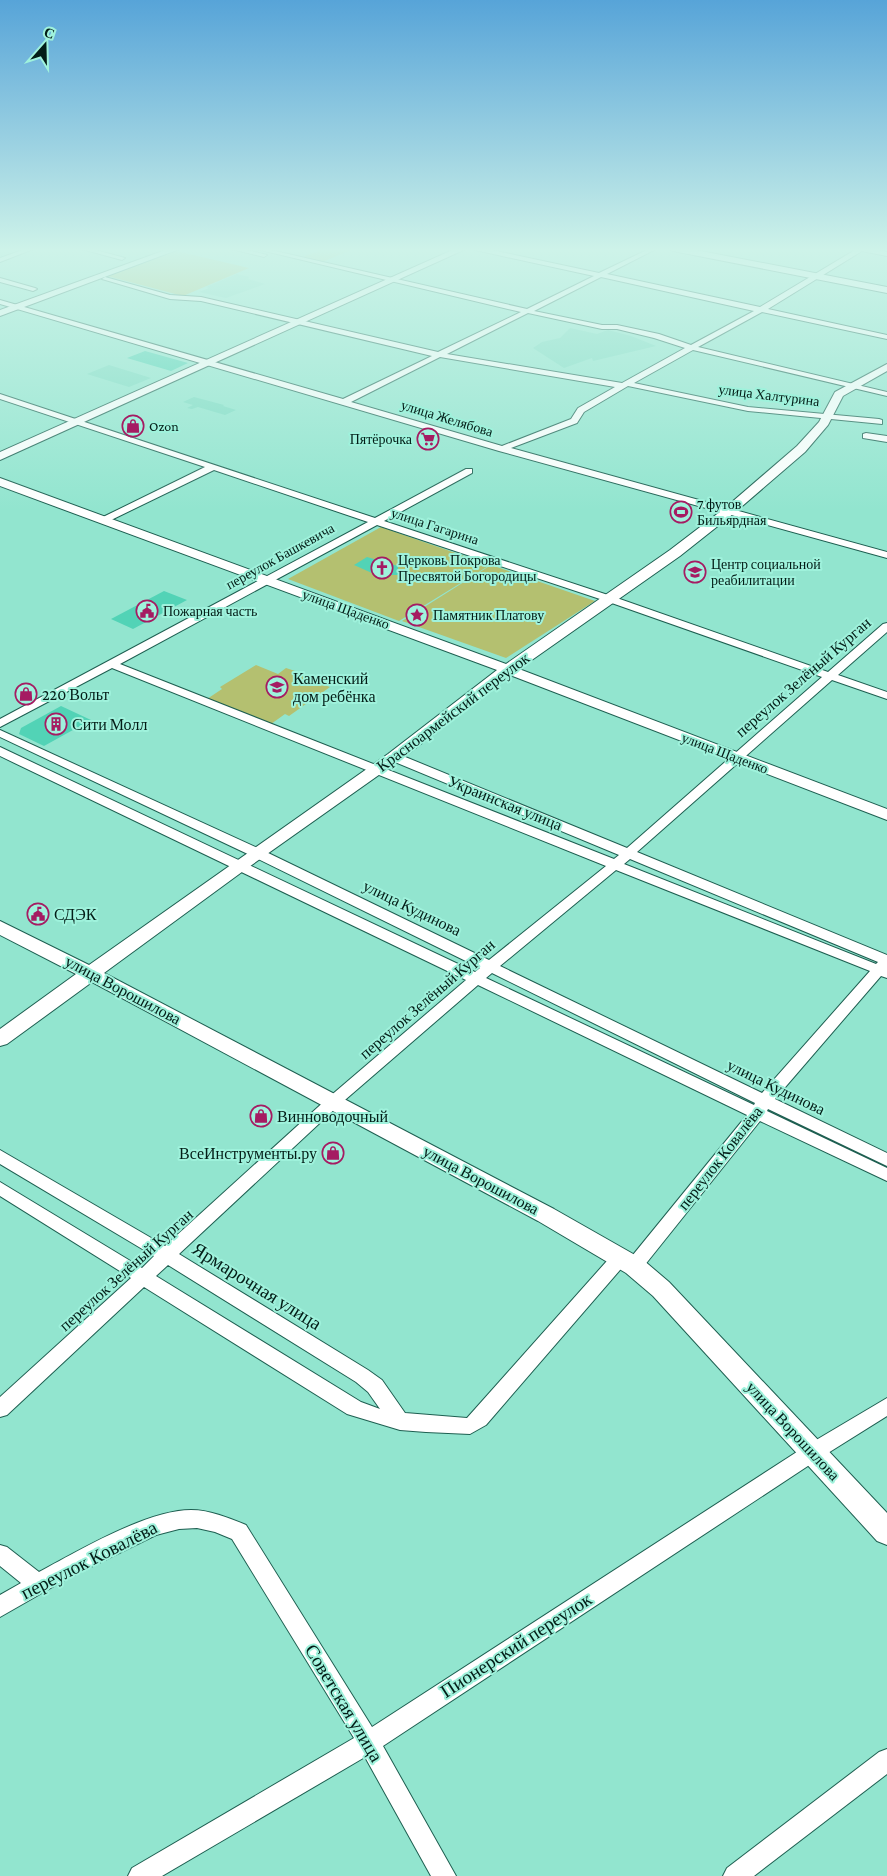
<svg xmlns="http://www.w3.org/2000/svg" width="887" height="1876" font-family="'Crimson Pro',serif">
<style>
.built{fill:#7ddbc3}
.green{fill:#b4c070}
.building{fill:#52d3b6}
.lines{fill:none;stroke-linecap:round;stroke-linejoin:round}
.street-casing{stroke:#1e5f51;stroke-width:2}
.secondary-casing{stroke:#1e5f51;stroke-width:2}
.street{fill:#fff;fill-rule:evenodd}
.secondary{fill:#fff;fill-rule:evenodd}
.labels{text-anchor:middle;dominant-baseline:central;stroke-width:4;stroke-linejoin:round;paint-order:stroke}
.far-street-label{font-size:14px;fill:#031d17;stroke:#9ff2dc}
.far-poi-label{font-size:14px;fill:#031d17;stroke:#9ff2dc;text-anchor:start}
.street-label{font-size:16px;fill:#031d17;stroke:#9ff2dc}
.poi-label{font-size:16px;fill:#031d17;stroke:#9ff2dc;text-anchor:start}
.near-street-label{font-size:19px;fill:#031d17;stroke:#9ff2dc}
</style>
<rect width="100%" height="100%" fill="#92e5cf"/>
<!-- built -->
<g class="built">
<polygon points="237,274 249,277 248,279 265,284 226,298 199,292 209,288 206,287"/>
<polygon points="570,328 597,334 608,330 631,336 656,346 593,361 592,358 564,368 533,348 542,342 560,338"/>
<polygon points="109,365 151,378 129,387 87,374"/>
<polygon points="194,397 224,405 223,406 236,410 225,415 198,407 192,409 187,408 193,405 183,402"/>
</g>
<!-- green -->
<g class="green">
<polygon points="313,248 356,248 320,263 300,258 320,250"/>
<polygon points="176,251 249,268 183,296 107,276"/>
<polygon points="381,527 490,565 399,621 288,579"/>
<polygon points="491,565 595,601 506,658 402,621"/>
<polygon points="256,665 278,674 286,668 307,675 305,678 330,687 289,716 285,714 271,724 207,699 222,689 220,687"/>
</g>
<!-- building -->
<g class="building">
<polygon points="145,351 188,363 171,371 127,358"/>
<polygon points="367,557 398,566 398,575 388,575 383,578 354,565"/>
<polygon points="164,591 187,600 133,629 111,619"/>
<polygon points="61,706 91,720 44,746 19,734 21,728"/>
</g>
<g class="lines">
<!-- street casing -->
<g class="street-casing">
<g id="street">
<polygon points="28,248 36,248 0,262 0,258"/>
<polygon points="78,248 88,248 125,258 122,260"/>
<polygon points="227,248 238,248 267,255 264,257"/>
<path d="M252 248H262L527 309 594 276 475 250 472 248H482L599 273 651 248H658L607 274 760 307 855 250 851 248H866L887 252V256L862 251 768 309 887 335V339L762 312 698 347 887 392V396L693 350 634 383 748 407 879 419 882 420V424L748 411 628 386 584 412 577 423 511 448 887 552V558L499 451 0 304V300L343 399 432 356 201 301 170 299 102 279 105 277 170 295 201 297 438 352 521 312ZM601 277 754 311 691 345 659 334 617 325H602L534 311ZM528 313 602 329H617L654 338 685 348 622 383 447 354ZM440 357 615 387 578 408 571 419 502 446 351 402Z"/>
<polygon points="0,278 35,288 37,289 33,291 0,282"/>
<path d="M0 394 375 518 466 469H472V473L384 521 614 597 828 672 883 624 887 623V632L838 675 887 692V699L832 680 637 852 887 955V978L881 976 775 1099 887 1153V1166L768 1109 767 1111 887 1168V1181L760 1121 640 1271 634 1273 628 1271 625 1266 628 1261 747 1115 478 985 338 1106 179 1254 368 1370 382 1380 405 1413 467 1418 614 1253 620 1251 626 1253 629 1258 626 1263 486 1425 470 1434 426 1432 400 1430 347 1414 144 1287 7 1415 0 1417V1397L131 1278 0 1196V1182L142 1268 154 1256 0 1164V1150L165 1246 328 1098 466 980 0 756V747L475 972 480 968 252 856 0 737V730L262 850 489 960 606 866 112 668 0 727V719L368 522 214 470 107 522H101V518L205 467 0 399ZM377 525 606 601 822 677 627 848 398 754H390L388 757 390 760 619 855 614 859 120 664ZM630 859 878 962 876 964 624 864ZM616 870 870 971 762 1093 500 966ZM492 973 755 1103 754 1105 486 978ZM168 1265 356 1382 368 1392 380 1409 361 1402 156 1276Z"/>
<polygon points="866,433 887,436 887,442 863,438 863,434"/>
<path d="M887 1398V1416L820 1458 383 1746 456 1876H431L365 1757 162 1876H128L132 1868 354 1738 232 1539 215 1532 197 1528 179 1529 156 1535 70 1577 0 1617V1595L21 1583 0 1566V1545L7 1547 39 1572C78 1551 147 1510 191 1510 210 1510 229 1518 246 1525L372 1727 806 1446Z"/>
<polygon points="887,1749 887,1774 754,1876 723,1876 727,1868 879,1752"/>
</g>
</g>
<!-- secondary casing -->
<g class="secondary-casing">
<g id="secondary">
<polygon points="171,248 182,248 0,316 0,310"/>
<polygon points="457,248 468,248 0,460 0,452"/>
<polygon points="669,248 685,248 887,287 887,293 673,251"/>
<polygon points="887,364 887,371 843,396 828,425 805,452 733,514 680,556 519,669 887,809 887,820 510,675 400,760 246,869 104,973 554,1209 642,1259 669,1282 887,1513 887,1545 877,1541 653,1296 626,1273 538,1221 92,982 7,1044 0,1046 0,1029 76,974 0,935 0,921 89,965 388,754 497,670 0,486 0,478 506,664 670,550 725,508 797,446 819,422 835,392"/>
</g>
</g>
<!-- street -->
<use href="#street" class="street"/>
<!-- secondary -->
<use href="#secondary" class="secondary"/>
</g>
<!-- sky -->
<linearGradient id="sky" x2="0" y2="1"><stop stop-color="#57a4d8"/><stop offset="0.49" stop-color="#cef3e9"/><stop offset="1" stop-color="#cef3e9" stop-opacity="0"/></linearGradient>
<rect width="887" height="510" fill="url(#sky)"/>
<!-- icons -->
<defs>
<g id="shop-ring" transform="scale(1.125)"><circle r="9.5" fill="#9ff2dc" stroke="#a51b62" stroke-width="1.5"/><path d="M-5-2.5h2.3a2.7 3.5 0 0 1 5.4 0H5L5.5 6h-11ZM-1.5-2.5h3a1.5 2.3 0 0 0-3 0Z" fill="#a51b62"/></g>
<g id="supermarket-ring" transform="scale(1.125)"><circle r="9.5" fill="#9ff2dc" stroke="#a51b62" stroke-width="1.5"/><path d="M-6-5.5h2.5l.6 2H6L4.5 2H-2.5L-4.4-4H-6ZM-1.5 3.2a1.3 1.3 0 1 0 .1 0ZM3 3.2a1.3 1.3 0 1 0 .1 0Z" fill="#a51b62"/></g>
<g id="stadium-ring" transform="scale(1.125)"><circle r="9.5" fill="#9ff2dc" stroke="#a51b62" stroke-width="1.5"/><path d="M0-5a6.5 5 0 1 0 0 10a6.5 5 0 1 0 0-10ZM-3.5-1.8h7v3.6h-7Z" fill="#a51b62"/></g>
<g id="church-ring" transform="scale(1.125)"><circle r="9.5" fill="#9ff2dc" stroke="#a51b62" stroke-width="1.5"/><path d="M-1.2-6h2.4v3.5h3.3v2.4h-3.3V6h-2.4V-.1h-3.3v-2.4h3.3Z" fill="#a51b62"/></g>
<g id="school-ring" transform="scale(1.125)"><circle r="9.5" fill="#9ff2dc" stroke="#a51b62" stroke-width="1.5"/><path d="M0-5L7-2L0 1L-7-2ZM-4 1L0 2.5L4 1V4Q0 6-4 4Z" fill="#a51b62"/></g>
<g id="civic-ring" transform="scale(1.125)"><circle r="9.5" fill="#9ff2dc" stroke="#a51b62" stroke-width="1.5"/><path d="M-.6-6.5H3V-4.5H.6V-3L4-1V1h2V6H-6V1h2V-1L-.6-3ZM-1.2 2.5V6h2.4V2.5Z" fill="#a51b62"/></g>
<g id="sight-ring" transform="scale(1.125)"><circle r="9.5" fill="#9ff2dc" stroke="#a51b62" stroke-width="1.5"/><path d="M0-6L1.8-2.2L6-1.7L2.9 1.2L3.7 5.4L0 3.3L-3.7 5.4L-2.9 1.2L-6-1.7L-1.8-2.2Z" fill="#a51b62"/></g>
<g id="building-ring" transform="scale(1.125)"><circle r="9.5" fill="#9ff2dc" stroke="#a51b62" stroke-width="1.5"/><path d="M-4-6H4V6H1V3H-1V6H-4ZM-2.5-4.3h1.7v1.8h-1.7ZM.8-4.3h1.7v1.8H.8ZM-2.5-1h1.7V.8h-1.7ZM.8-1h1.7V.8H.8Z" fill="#a51b62"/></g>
</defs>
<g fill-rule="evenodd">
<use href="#shop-ring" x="133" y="426"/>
<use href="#supermarket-ring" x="428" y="439"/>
<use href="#stadium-ring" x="681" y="512"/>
<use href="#church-ring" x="382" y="568"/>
<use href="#school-ring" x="695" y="572"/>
<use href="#civic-ring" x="147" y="611"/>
<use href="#sight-ring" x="417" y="615"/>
<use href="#school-ring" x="277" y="687"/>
<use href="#shop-ring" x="26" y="694"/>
<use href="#building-ring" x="56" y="724"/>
<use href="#civic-ring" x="38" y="914"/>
<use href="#shop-ring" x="261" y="1116"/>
<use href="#shop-ring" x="333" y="1153"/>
</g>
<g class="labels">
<!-- far-street labels -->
<g class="far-street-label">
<text transform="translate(769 395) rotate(7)">улица Халтурина</text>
<text transform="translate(447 418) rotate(17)">улица Желябова</text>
<text transform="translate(435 526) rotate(18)">улица Гагарина</text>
<text transform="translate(280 556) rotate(-29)">переулок Башкевича</text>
<text transform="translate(346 609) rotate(20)">улица Щаденко</text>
<text transform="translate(725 753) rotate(21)">улица Щаденко</text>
</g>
<!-- far-poi labels -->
<g class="far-poi-label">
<text x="149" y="426">Ozon</text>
<text x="412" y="439" text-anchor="end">Пятёрочка</text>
<text x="697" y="504">7 футов<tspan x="697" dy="16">Бильярдная</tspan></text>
<text x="398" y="560">Церковь Покрова<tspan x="398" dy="16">Пресвятой Богородицы</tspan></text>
<text x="711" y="564">Центр социальной<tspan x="711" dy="16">реабилитации</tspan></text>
<text x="163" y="611">Пожарная часть</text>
<text x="433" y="615">Памятник Платову</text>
</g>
<!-- street labels -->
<g class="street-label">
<text transform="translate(803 677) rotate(-41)">переулок Зелёный Курган</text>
<text transform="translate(453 712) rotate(-37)">Красноармейский переулок</text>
<text transform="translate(505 803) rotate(22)">Украинская улица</text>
<text transform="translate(412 908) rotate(26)">улица Кудинова</text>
<text transform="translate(123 990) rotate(28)">улица Ворошилова</text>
<text transform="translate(427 999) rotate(-41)">переулок Зелёный Курган</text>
<text transform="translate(776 1087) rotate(26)">улица Кудинова</text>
<text transform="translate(720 1158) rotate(-52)">переулок Ковалёва</text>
<text transform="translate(481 1180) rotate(28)">улица Ворошилова</text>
<text transform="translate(126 1270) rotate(-42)">переулок Зелёный Курган</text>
<text transform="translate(793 1431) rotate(47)">улица Ворошилова</text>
</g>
<!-- poi labels -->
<g class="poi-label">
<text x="293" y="678">Каменский<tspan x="293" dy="18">дом ребёнка</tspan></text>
<text x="42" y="694">220 Вольт</text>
<text x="72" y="724">Сити Молл</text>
<text x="54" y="914">СДЭК</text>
<text x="277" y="1116">Винноводочный</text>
<text x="317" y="1153" text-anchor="end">ВсеИнструменты.ру</text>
</g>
<!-- near-street labels -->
<g class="near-street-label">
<text transform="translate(257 1286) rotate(32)">Ярмарочная улица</text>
<text transform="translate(89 1560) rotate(-27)">переулок Ковалёва</text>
<text transform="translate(516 1645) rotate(-33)">Пионерский переулок</text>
<text transform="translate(344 1703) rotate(59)">Советская улица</text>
</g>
</g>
<!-- north arrow -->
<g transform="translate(45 45) rotate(20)" stroke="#9ff2dc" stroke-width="4" paint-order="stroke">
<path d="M0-4L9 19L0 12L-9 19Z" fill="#031d17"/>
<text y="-8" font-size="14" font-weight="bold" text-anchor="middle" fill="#031d17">С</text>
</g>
</svg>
